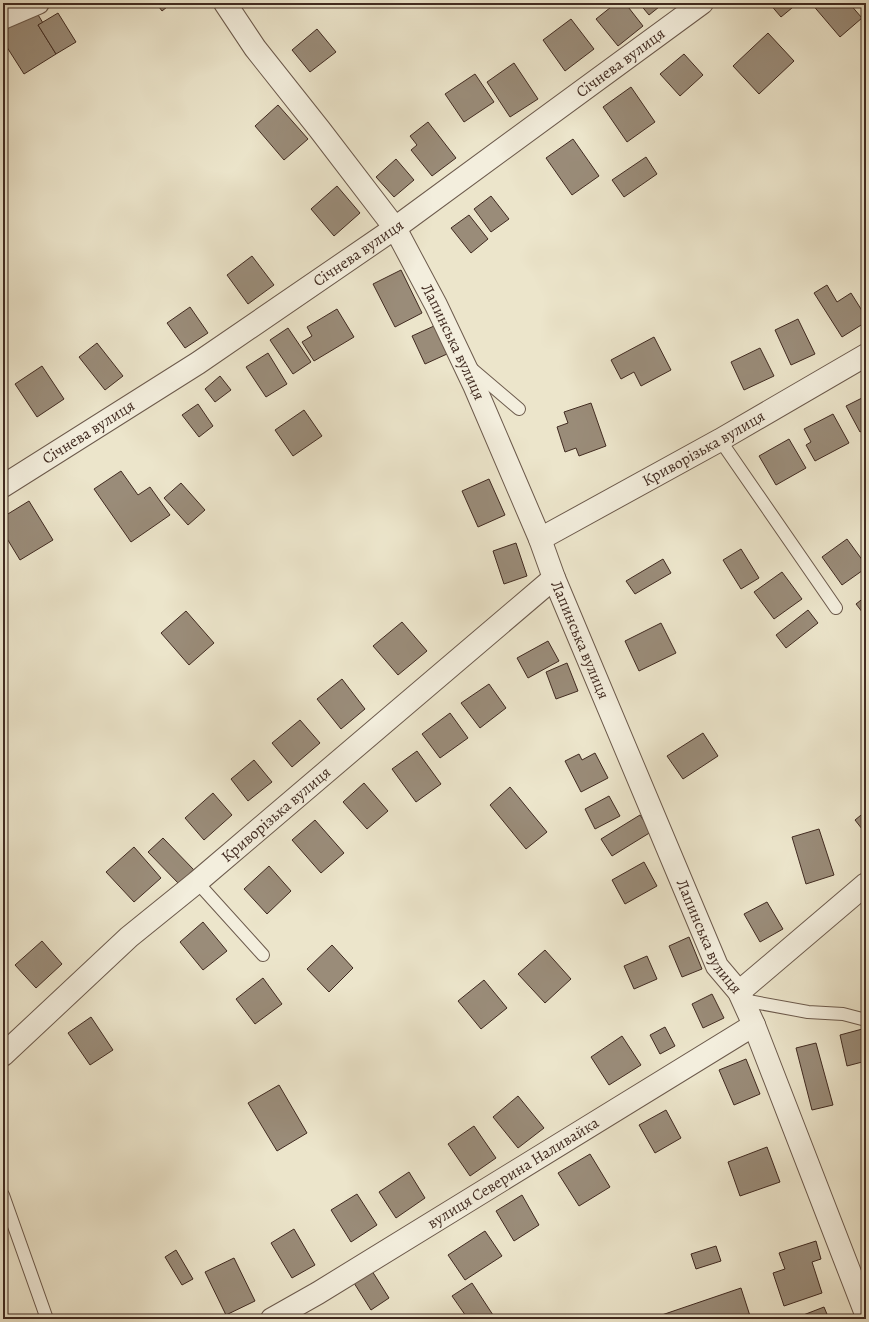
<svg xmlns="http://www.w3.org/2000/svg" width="869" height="1322" font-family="Alegreya,serif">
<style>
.building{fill:#9a8c79;stroke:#412b21}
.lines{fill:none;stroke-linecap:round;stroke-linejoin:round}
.service-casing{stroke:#6c5a4c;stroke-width:14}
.minor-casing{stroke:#6c5a4c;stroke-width:24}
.service{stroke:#f3eedd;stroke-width:12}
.minor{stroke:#f3eedd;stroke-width:22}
.labels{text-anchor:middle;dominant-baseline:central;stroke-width:3;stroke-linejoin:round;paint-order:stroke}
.street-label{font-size:16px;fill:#412b21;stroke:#f3eedd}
</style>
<rect width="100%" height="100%" fill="#ece5cb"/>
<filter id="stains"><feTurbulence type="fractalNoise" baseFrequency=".005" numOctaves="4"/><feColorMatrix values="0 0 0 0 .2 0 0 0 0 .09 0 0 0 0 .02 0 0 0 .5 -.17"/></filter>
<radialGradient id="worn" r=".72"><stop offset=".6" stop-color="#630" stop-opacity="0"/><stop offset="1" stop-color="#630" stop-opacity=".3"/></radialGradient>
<!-- building -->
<g class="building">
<polygon points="156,3 172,3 162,11"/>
<polygon points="616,3 625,3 643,26 618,46 596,19"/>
<polygon points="639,3 664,3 649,15"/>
<polygon points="769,3 798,3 781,17"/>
<polygon points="811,3 849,3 862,18 840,37"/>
<polygon points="37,13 43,23 38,25 56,54 24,74 3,41 3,29"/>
<polygon points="58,13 76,42 56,54 38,25"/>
<polygon points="571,19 594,49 565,71 543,40"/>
<polygon points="317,29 336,52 310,72 292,50"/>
<polygon points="768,33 794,61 759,94 733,66"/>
<polygon points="684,54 703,75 680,96 660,74"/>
<polygon points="514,63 538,99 510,117 487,82"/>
<polygon points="475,74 494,102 464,122 445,94"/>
<polygon points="631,87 655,122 627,142 603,107"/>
<polygon points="278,105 308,139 284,160 255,126"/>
<polygon points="428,122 456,158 432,176 411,150 417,145 410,136"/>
<polygon points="573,139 599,176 572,195 546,158"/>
<polygon points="646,157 657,174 624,197 612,180"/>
<polygon points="396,159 414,180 394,197 376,177"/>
<polygon points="337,186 360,213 334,236 311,209"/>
<polygon points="491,196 509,219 491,232 474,209"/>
<polygon points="469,215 488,239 471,253 451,228"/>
<polygon points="252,256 274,285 248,304 227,275"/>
<polygon points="401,270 422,313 395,327 373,284"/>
<polygon points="827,285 837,302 851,293 866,317 866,322 842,337 814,293"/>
<polygon points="190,307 208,333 185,348 167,323"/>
<polygon points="337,309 354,337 314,361 302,342 312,336 307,327"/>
<polygon points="798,319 815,354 791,365 775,330"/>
<polygon points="434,326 447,354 425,364 412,336"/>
<polygon points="288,328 311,362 293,374 270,340"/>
<polygon points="654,337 671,370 641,386 634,372 621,379 611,360"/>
<polygon points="97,343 123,376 105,390 79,357"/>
<polygon points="760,348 774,376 744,390 731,362"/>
<polygon points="268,353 287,384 266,397 246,367"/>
<polygon points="42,366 64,399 37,417 15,384"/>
<polygon points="220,376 231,390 215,402 205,389"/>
<polygon points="866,396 866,429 860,432 846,406"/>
<polygon points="591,403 606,446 579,456 576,448 565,452 557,427 568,423 564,412"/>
<polygon points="198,404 213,426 199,437 182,415"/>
<polygon points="304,410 322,436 293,456 275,430"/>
<polygon points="833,414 849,443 815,461 806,445 811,442 804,429"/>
<polygon points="789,439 806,468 776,485 759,456"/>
<polygon points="121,471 138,495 150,487 170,515 131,542 94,489"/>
<polygon points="489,479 505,515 478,527 462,491"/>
<polygon points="181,483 205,510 188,525 164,498"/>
<polygon points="29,501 53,540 20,560 3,532 3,517"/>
<polygon points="847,539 866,565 866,568 842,585 822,557"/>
<polygon points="516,543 527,576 504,584 493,551"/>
<polygon points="741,549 759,578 741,589 723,560"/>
<polygon points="663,559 671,573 635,594 626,581"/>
<polygon points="782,572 802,599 774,619 754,592"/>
<polygon points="866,590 866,617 856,604 865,597 862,593"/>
<polygon points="808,610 818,623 786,648 776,635"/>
<polygon points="186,611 214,643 189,665 161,633"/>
<polygon points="402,622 427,651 398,675 373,646"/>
<polygon points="661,623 676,653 639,671 625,641"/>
<polygon points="548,641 559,661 528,678 517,658"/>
<polygon points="567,663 578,691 556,699 546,672"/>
<polygon points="342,679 365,709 341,729 317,699"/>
<polygon points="489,684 506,708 480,728 461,703"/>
<polygon points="450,713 468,738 440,758 422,734"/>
<polygon points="300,720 320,743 292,767 272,743"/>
<polygon points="703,733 718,756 683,779 667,756"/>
<polygon points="417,751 441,784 416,802 392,769"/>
<polygon points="595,753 608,778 581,792 565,761 579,754 582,760"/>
<polygon points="254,760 272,782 248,801 231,779"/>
<polygon points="364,783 388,811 367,829 343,802"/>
<polygon points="510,787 547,832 526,849 490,805"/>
<polygon points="213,793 232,815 204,840 185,818"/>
<polygon points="609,796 620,816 595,829 585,809"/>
<polygon points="866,811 866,834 855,820"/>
<polygon points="640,815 651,832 612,856 601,839"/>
<polygon points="315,820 344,853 321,873 292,840"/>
<polygon points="819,829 834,875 806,884 792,837"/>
<polygon points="163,838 194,870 179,884 148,852"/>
<polygon points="134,847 161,878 134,902 106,872"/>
<polygon points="644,862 657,886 625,904 612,880"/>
<polygon points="269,866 291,891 267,914 244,889"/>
<polygon points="767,902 783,929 760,942 744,914"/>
<polygon points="203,922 227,951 203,970 180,942"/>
<polygon points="689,937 702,969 682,977 669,946"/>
<polygon points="42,941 62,964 36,988 15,965"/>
<polygon points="332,945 353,968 329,992 307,969"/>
<polygon points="545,950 571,979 545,1003 518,974"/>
<polygon points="647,956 657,979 634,989 624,966"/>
<polygon points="263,978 282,1004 255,1024 236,999"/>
<polygon points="484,980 507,1008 481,1029 458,1001"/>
<polygon points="712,994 724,1018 703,1028 692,1004"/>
<polygon points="91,1017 113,1050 90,1065 68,1033"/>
<polygon points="665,1027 675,1046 660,1054 650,1035"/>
<polygon points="866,1028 866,1061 847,1066 840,1035"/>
<polygon points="622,1036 641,1065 609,1085 591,1057"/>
<polygon points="816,1043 833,1105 812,1110 796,1048"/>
<polygon points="746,1059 760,1094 734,1105 719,1070"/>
<polygon points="279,1085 307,1133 277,1151 248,1103"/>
<polygon points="518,1096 544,1128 518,1148 493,1117"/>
<polygon points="666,1110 681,1138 655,1153 639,1125"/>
<polygon points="474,1126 496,1158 470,1176 448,1144"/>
<polygon points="767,1147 780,1182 740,1196 728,1162"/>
<polygon points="590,1154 610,1187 579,1206 558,1173"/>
<polygon points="409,1172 425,1198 396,1218 379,1192"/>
<polygon points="357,1194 377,1225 351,1242 331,1210"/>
<polygon points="522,1195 539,1225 514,1241 496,1211"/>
<polygon points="294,1229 315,1265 292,1278 271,1243"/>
<polygon points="485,1231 502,1256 465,1280 448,1255"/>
<polygon points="816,1241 821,1259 812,1262 822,1293 784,1306 773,1273 785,1269 779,1253"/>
<polygon points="716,1246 721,1261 696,1269 691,1254"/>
<polygon points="176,1250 193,1279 182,1285 165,1257"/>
<polygon points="234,1258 255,1301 226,1315 205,1272"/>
<polygon points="372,1271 389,1298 371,1310 354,1283"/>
<polygon points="472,1283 493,1315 486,1319 468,1319 452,1296"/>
<polygon points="741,1288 751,1319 650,1319"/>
<polygon points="824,1307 829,1319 793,1319"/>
</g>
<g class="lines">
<!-- service casing -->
<g class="service-casing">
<g id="service">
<polyline points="472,369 519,409"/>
<polyline points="720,440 836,608"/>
<polyline points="197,882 263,955"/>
<polyline points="743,1000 808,1012 843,1014 866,1020"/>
<polyline points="3,1195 47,1319"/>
</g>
</g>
<!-- minor casing -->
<g class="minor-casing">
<g id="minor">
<path id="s1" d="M225 3 255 48 320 130 395 228 436 305 474 385 540 539 554 578 717 966 739 992 754 1025 866 1314"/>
<polyline points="3,18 38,3"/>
<path id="s2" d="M3 486 198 363 395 228 702 3"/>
<path id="s3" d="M540 539 720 440 866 355"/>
<polyline points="739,992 866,884"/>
<path id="s4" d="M3 1055 129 937 197 882 554 578"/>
<path id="s5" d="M272 1319 318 1293 754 1025"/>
</g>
</g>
<!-- service -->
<use href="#service" class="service"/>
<!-- minor -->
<use href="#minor" class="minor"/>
</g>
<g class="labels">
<!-- street labels -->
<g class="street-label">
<text stroke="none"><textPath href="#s2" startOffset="749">Січнева вулиця</textPath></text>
<text stroke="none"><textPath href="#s2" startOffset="425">Січнева вулиця</textPath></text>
<text stroke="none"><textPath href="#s1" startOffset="410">Лапинська вулиця</textPath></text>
<text stroke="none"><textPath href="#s2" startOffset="101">Січнева вулиця</textPath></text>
<text stroke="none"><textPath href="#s3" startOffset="187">Криворізька вулиця</textPath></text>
<text stroke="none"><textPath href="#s1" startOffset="734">Лапинська вулиця</textPath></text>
<text stroke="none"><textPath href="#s4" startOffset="364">Криворізька вулиця</textPath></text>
<text stroke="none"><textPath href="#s1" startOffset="1058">Лапинська вулиця</textPath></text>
<text stroke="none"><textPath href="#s5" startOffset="282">вулиця Северина Наливайка</textPath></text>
</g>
</g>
<!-- margin -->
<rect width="869" height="1322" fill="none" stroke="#ece5cb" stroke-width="16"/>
<rect x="4" y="4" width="861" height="1314" fill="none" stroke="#412b21" stroke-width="2"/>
<rect x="8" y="8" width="853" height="1306" fill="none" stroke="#412b21"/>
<rect width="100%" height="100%" filter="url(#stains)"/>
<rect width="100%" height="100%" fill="url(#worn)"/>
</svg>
